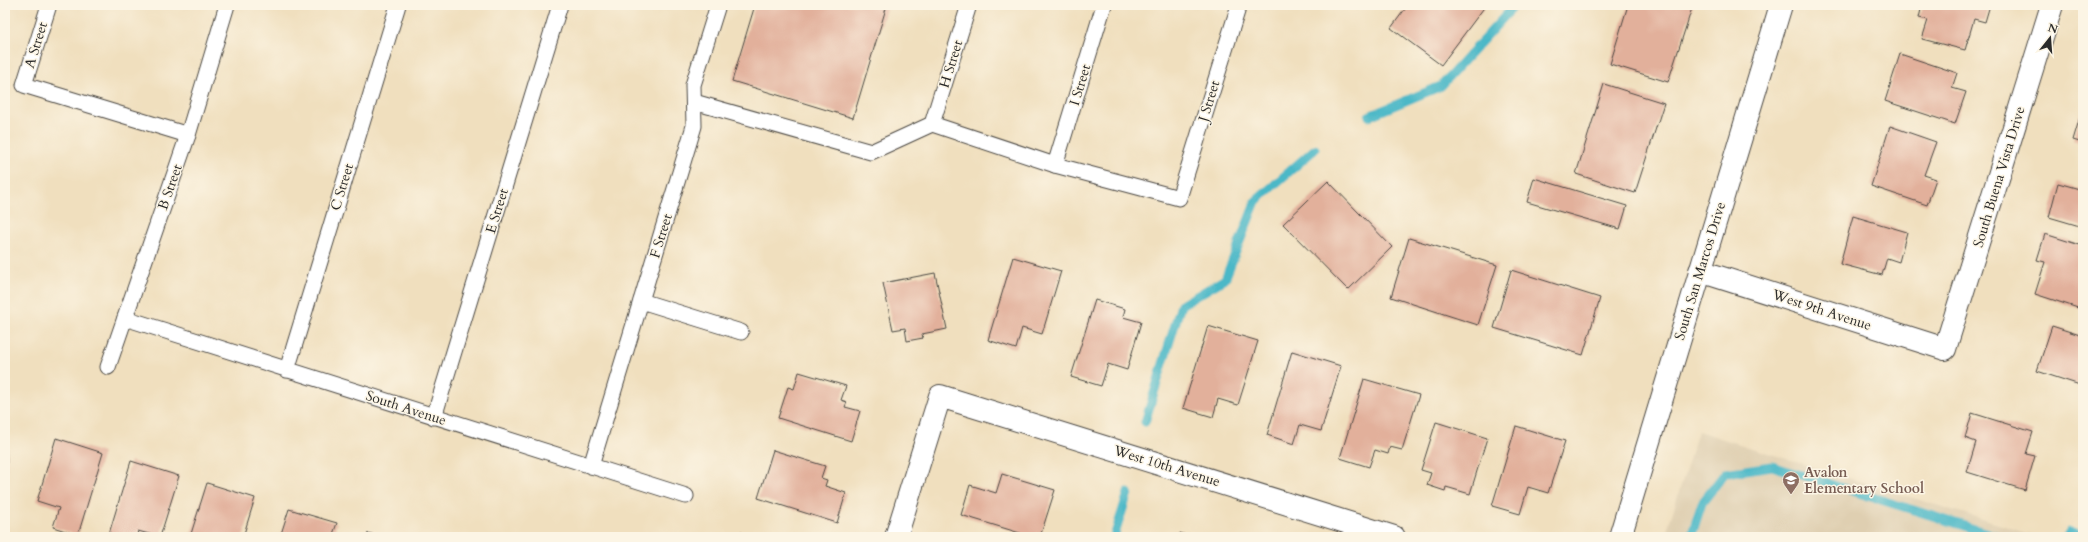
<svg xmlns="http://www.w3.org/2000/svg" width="2088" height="542" font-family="Cardo,serif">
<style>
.built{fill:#dfcfb1}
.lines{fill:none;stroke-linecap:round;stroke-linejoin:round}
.stream{stroke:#4cb8c7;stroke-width:9}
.building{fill:#e2b09b}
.service-casing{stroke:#494641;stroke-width:17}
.minor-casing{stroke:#494641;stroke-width:24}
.service{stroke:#fff;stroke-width:15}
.minor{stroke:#fff;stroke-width:22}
.labels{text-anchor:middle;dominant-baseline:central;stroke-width:3;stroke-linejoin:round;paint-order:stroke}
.street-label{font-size:14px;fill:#2b2b2b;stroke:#fcf5e5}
.education-label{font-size:14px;font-weight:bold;fill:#785e54;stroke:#fcf5e5;text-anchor:start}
</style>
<rect width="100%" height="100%" fill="#fcf5e5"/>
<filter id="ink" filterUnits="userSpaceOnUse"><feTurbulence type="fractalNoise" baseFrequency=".025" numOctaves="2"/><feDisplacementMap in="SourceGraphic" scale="8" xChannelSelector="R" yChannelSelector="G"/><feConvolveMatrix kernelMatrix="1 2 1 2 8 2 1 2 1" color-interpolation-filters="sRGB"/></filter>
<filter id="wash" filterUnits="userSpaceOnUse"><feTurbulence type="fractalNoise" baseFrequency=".012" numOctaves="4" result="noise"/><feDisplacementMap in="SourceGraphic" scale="16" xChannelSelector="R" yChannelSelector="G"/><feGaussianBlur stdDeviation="0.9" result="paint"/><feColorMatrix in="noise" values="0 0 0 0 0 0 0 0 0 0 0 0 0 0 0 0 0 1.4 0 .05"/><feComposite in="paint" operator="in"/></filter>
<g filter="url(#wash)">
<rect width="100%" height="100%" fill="#f0dfbe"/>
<!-- built -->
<polygon class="built" points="1698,431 1774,455 2040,537 1665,537"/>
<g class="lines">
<!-- stream -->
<g class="stream">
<polyline points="1369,116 1441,86 1515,5"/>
<polyline points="1145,422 1181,305 1225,279 1256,201 1315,149"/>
<polyline points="1114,537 1128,493"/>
<polyline points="1691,537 1702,503 1725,473 1772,466 2000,537"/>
<polyline points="2067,537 2070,532 2083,534"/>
</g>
</g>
<g id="blocks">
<!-- building -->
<g class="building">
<polygon points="755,5 887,5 853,118 732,81"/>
<polygon points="1408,5 1486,5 1441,65 1391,28"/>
<polygon points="1628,5 1693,5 1668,82 1610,64"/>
<polygon points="1922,5 1990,5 1985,22 1974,19 1965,50 1922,39 1928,20 1919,18"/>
<polygon points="1900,54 1957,73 1952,88 1966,92 1955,124 1885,101"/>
<polygon points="1604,84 1664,103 1635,193 1576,174"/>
<polygon points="2083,107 2083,143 2073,140"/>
<polygon points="1890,126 1936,142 1924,175 1936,179 1927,205 1871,186"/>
<polygon points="1534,178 1627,206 1620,229 1527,202"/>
<polygon points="1328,181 1392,247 1348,290 1283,224"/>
<polygon points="2058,183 2083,190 2083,227 2049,217"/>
<polygon points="1853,216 1907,232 1899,262 1887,258 1882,275 1840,264"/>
<polygon points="2045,234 2083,246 2083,303 2081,309 2035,294 2045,262 2037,260"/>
<polygon points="1409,238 1497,265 1478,325 1391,297"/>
<polygon points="1013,257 1061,271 1042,334 1022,328 1016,349 988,340"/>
<polygon points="1511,270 1600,298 1583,355 1494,328"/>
<polygon points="935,273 947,329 922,334 923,338 907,341 905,328 893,330 883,283"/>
<polygon points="1095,300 1125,309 1123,317 1141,322 1127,370 1108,364 1101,386 1071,377"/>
<polygon points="1208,326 1258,341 1238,405 1218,399 1213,417 1183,408"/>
<polygon points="2052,326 2083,336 2083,386 2037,371"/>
<polygon points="1292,351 1341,366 1321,431 1300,425 1294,444 1267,435"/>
<polygon points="799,372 846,386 841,400 847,402 845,407 860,411 851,441 778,418 788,387 794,389"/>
<polygon points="1364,379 1419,395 1402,450 1390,447 1388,454 1375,450 1369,467 1340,458"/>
<polygon points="1972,413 2033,432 2026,454 2035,456 2025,490 1967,472 1976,442 1965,438"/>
<polygon points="5,416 6,416 7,480 5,480"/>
<polygon points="1436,422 1487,438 1470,494 1446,487 1445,491 1427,485 1431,473 1421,470"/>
<polygon points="1516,426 1565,441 1548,493 1528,487 1520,514 1492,506"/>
<polygon points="56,438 103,453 78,535 53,527 59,508 37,501"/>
<polygon points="773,450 825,466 821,478 827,480 825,486 846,493 837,523 758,498"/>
<polygon points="131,461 179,476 160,537 138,531 136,537 108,537"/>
<polygon points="1002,474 1055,490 1040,537 1033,537 961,515 970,485 996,493"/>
<polygon points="207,483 255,498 243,537 190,537"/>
<polygon points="289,509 337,523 332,537 280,537"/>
<polygon points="741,532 756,537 740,537"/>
<polygon points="368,533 382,537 367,537"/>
<polygon points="1180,533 1192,537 1179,537"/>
</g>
</g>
</g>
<g filter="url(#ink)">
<use href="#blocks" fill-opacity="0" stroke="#494641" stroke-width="1"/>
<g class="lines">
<!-- service casing -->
<g class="service-casing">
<g id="service">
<polyline points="49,5 24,85 188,135"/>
<polyline points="694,102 871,152 932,124 1055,165 1179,198 1239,5"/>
<polyline points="932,124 969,5"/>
<polyline points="1055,165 1104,5"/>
<polyline points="641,301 741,332"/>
<polyline points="125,318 686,496"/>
<polyline points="108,367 188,135 227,5"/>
<polyline points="287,370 398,5"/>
<polyline points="434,417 560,5"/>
<polyline points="591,466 694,126 693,85 718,5"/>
</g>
</g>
<!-- minor casing -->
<g class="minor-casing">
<g id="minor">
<polyline points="1700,271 1945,349 2052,5"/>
<polyline points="896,537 940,396 1394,537"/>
<polyline points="1620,537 1781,5"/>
</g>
</g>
<!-- service -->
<use href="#service" class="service"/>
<!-- minor -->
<use href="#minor" class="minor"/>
</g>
</g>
<!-- icons -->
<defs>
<g id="school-pin" transform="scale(0.9)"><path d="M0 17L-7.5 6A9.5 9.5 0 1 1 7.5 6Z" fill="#8d6e63" stroke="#fcf5e5"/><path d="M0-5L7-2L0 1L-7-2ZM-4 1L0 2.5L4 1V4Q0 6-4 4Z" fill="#fff"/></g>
</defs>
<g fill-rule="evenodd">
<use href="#school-pin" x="1791" y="480"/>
</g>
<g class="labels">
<!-- street labels -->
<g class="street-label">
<text transform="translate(36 45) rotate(-73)">A Street</text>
<text transform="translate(951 64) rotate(-73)">H Street</text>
<text transform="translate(1080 85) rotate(-73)">I Street</text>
<text transform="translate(1209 101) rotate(-73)">J Street</text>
<text transform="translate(1999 177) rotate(-73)">South Buena Vista Drive</text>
<text transform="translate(170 187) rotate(-71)">B Street</text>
<text transform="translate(342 187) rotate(-73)">C Street</text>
<text transform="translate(497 211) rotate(-73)">E Street</text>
<text transform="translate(661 236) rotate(-73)">F Street</text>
<text transform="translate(1700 271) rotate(-73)">South San Marcos Drive</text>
<text transform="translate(1822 310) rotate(18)">West 9th Avenue</text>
<text transform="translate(406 408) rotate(18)">South Avenue</text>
<text transform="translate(1167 466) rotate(17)">West 10th Avenue</text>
</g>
<!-- education labels -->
<g class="education-label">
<text x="1804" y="472">Avalon<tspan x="1804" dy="16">Elementary School</tspan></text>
</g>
</g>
<!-- margin -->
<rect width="2088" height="542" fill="none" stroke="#fcf5e5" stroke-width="20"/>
<!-- north arrow -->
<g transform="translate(2050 38) rotate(17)" stroke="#fcf5e5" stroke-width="3" paint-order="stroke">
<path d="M0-3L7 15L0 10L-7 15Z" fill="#2b2b2b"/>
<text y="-6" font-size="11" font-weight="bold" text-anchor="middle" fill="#2b2b2b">N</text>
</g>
</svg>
